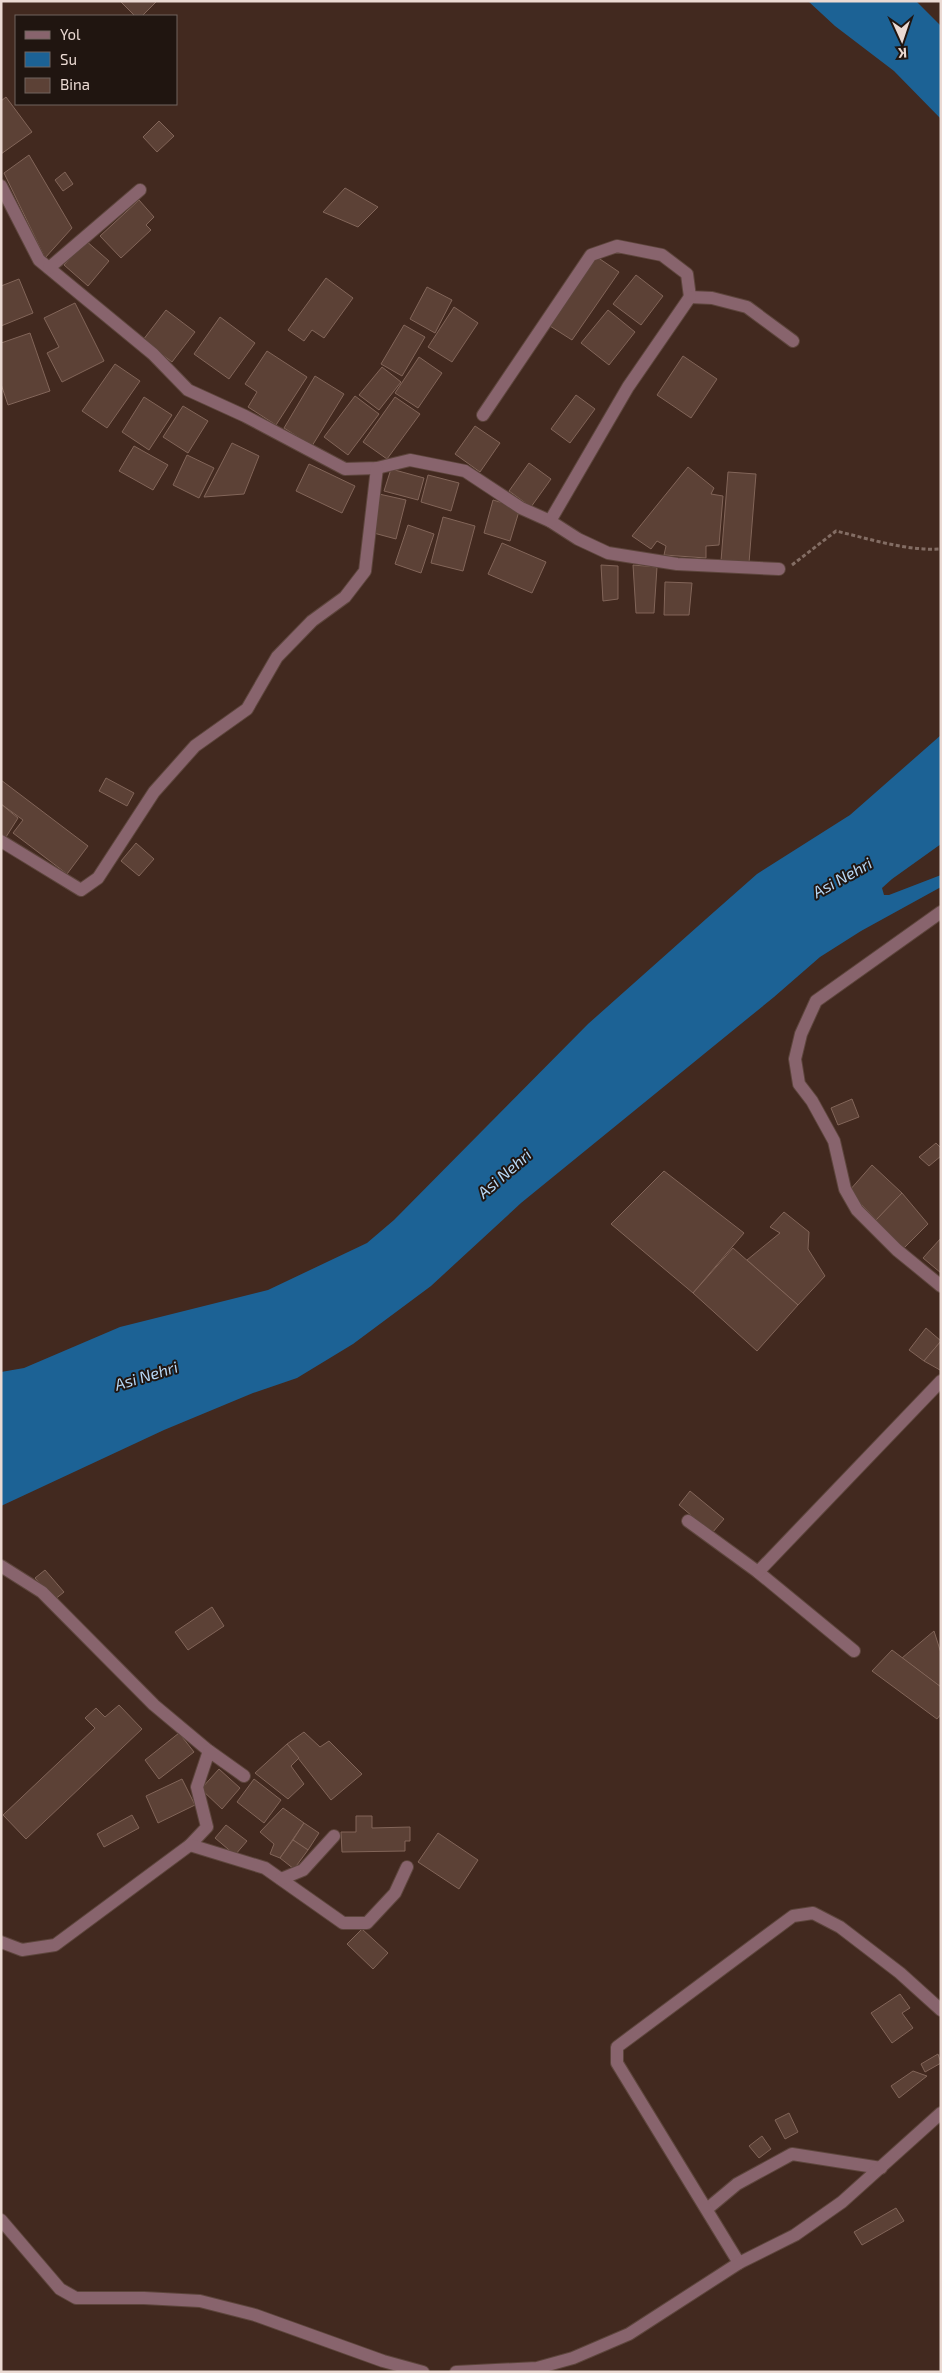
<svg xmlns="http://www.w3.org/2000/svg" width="942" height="2373" font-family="'Exo 2',sans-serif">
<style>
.water{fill:#1c6295}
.building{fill:#5c4136;stroke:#826559}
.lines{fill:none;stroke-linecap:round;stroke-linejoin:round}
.minor-casing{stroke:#5d453c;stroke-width:14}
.path{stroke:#836d64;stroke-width:3;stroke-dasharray:4 2.5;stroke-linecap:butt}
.minor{stroke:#88646d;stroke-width:12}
.labels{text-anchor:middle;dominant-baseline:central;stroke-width:4;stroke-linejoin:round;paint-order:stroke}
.water-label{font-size:16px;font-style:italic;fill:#b7d8f6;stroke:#201510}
</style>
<rect width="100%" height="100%" fill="#42291f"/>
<!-- water -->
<g class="water">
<polygon points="808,1 916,1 941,26 941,119 894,71 835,26"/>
<polygon points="941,735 941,844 892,879 882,888 884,895 889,895 941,875 941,887 861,931 820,957 774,997 521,1203 431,1286 353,1344 297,1378 253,1393 164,1430 1,1506 1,1372 24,1368 120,1327 268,1290 367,1243 394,1220 588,1024 706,919 757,874 850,815"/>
</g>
<!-- building -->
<g class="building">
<polygon points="120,1 157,1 142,16 135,16"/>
<polygon points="6,97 32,132 1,154 1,101"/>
<polygon points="159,121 174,136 157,152 143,137"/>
<polygon points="29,155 72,228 45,258 4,173"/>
<polygon points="65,172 73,184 63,191 55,180"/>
<polygon points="345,188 378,207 358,227 323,212"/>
<polygon points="139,200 154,217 146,225 151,230 121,258 100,236"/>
<polygon points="85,240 109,261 88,286 64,265"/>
<polygon points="597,257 619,272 572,340 550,326"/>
<polygon points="636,275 663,296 641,325 613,304"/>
<polygon points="326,278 353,298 324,338 312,330 304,341 288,330"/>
<polygon points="19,279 33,313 1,326 1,286"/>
<polygon points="427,287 452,300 435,333 410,319"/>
<polygon points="75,303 104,361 62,382 47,353 59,347 44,318"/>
<polygon points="454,307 478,323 452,362 428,347"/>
<polygon points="166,310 195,332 172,362 143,340"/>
<polygon points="608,310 635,332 609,365 581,343"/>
<polygon points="220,317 255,343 229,379 194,354"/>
<polygon points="404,325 425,337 402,376 381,364"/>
<polygon points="30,333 50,391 8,405 1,384 1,343"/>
<polygon points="267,351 307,377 276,425 248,407 257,392 245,384"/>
<polygon points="683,356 717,379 691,418 657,395"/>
<polygon points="419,357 442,373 418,408 395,393"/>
<polygon points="115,364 140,381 107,428 82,411"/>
<polygon points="382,367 401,382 379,410 359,395"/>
<polygon points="315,376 344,394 312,446 284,428"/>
<polygon points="576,395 595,409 570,443 551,429"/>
<polygon points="355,396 379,414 348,455 324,437"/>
<polygon points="144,397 172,415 149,450 122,432"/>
<polygon points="395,397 420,414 387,459 363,442"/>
<polygon points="183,406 208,421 188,453 163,437"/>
<polygon points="475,426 500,443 480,472 455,454"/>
<polygon points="232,443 259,456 244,494 204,497"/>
<polygon points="134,446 168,465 153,490 119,471"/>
<polygon points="187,455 214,468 199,498 173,485"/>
<polygon points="529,463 551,479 531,507 509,491"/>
<polygon points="309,464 355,486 342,513 296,491"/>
<polygon points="688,467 714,488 711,494 723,496 719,545 706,546 706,558 664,555 666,546 657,541 651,549 632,536"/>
<polygon points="391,469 424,478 418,500 384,491"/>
<polygon points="728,472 756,474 749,563 721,561"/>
<polygon points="428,475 459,483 451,511 421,502"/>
<polygon points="379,494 406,500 396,539 370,532"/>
<polygon points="493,500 520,508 510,541 484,533"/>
<polygon points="443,517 475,526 463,571 431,563"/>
<polygon points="408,525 434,534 421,573 395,564"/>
<polygon points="502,543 546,562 532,593 488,574"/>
<polygon points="601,565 618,566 618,599 603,601"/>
<polygon points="633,565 657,567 654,613 636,613"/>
<polygon points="665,582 692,583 689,615 664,615"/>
<polygon points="106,778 134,793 127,806 99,791"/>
<polygon points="1,780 88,846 67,874 13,833 23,820 1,804"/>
<polygon points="1,804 18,818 6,837 1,834"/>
<polygon points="136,843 154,859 139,876 121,861"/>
<polygon points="852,1099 859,1117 838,1125 831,1108"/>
<polygon points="936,1143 941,1148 941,1156 929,1166 919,1157"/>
<polygon points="872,1165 902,1193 876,1220 849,1191"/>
<polygon points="664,1171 744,1233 693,1293 611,1224"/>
<polygon points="902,1193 928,1224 903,1249 876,1220"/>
<polygon points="784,1212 809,1232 808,1249 825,1276 798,1305 747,1260 780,1233 770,1227"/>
<polygon points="941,1238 941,1273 923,1258"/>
<polygon points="733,1248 798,1305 757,1351 693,1293"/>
<polygon points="926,1328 941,1341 924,1361 909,1350"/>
<polygon points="941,1341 941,1368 940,1370 924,1361"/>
<polygon points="690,1491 724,1519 712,1533 679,1505"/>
<polygon points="45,1570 64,1592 54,1600 35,1578"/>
<polygon points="212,1607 224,1626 188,1650 175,1632"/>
<polygon points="934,1631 941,1653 941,1687 902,1658"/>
<polygon points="892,1650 941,1687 941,1714 937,1719 872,1671"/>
<polygon points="119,1705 142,1729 26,1839 3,1815 95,1728 85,1718 96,1708 105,1717"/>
<polygon points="304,1732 320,1747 329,1741 362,1774 331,1800 287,1744"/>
<polygon points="179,1733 194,1752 159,1779 145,1760"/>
<polygon points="287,1744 299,1758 291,1766 304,1784 288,1799 255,1773"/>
<polygon points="219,1769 240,1788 222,1809 201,1789"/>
<polygon points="182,1779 195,1805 158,1823 146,1796"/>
<polygon points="254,1779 281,1800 264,1823 237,1802"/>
<polygon points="283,1808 304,1823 280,1858 270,1854 274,1844 260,1832"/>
<polygon points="132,1815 139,1828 104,1847 97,1834"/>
<polygon points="356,1816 372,1816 372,1828 410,1827 410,1841 405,1841 405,1851 342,1852 341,1832 356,1832"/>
<polygon points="304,1823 319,1833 308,1850 293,1840"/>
<polygon points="226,1825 247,1841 235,1855 215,1838"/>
<polygon points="438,1833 478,1860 459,1889 418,1862"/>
<polygon points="293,1840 308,1850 294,1869 280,1858"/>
<polygon points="362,1929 388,1953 373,1969 347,1944"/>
<polygon points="900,1994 910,2008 902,2013 913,2028 892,2043 871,2013"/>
<polygon points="938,2054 941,2063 925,2072 921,2064"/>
<polygon points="913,2071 927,2076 899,2098 891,2086"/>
<polygon points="789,2113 798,2132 785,2139 775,2120"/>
<polygon points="762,2136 771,2149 759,2158 749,2146"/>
<polygon points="896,2208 904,2221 862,2245 854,2232"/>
</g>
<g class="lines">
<!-- minor casing -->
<g class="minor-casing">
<g id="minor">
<polyline points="1,186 39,260 153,354 188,390 245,416 345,469 377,468 410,460 465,471 521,508 550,521 578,539 608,553 677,564 779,569"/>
<polyline points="49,268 140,190"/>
<polyline points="483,415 591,255 617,246 662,255 687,274 690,297 712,298 747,307 793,341"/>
<polyline points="550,521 628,387 690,297"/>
<polyline points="1,841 81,890 98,878 154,792 195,746 247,709 277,657 312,621 345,597 365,571 377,468"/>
<polyline points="941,912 816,1001 801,1034 795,1059 799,1084 812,1101 834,1141 845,1189 857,1210 897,1250 941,1286"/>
<polyline points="688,1521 758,1572 854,1651"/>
<polyline points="1,1566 42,1592 154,1705 209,1751 197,1787 207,1827 190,1845 55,1945 22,1950 1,1942"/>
<polyline points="758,1572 941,1381"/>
<polyline points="209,1751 244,1776"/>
<polyline points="190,1845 265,1868 343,1923 367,1923 395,1893 407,1867"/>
<polyline points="281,1879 303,1870 334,1836"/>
<polyline points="707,2209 737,2184 792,2154 881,2168"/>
<polyline points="1,2220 60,2289 76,2298 144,2298 200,2301 255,2315 383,2361 423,2372"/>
<polyline points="739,2263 617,2063 617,2047 793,1916 813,1913 840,1927 900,1973 941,2010"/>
<polyline points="456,2372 537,2368 573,2358 629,2334 739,2263 795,2235 842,2202 941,2113"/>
</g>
</g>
<!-- path -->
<path class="path" d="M792 565 836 531C870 539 906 551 941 549"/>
<!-- minor -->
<use href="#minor" class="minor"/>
</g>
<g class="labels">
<!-- water labels -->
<g class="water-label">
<text transform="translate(842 877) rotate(-29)">Asi Nehri</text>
<text transform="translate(504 1173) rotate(-41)">Asi Nehri</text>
<text transform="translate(146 1375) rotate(-17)">Asi Nehri</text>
</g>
</g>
<!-- border -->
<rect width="942" height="2373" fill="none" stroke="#ebdad3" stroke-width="5"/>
<!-- legend -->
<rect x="15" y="15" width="162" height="90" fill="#201510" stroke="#71645e"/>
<rect x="25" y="31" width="25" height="8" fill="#88646d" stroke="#71645e"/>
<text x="60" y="40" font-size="15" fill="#ebdad3">Yol</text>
<rect x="25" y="52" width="25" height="15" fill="#1c6295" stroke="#71645e"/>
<text x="60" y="65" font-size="15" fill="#ebdad3">Su</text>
<rect x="25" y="78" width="25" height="15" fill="#5c4136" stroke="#71645e"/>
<text x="60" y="90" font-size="15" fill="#ebdad3">Bina</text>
<!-- north arrow -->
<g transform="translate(902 40) rotate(177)" stroke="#201510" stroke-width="4" paint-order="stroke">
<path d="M0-4L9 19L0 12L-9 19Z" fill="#ebdad3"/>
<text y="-8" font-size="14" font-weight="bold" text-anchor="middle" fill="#ebdad3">K</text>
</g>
</svg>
